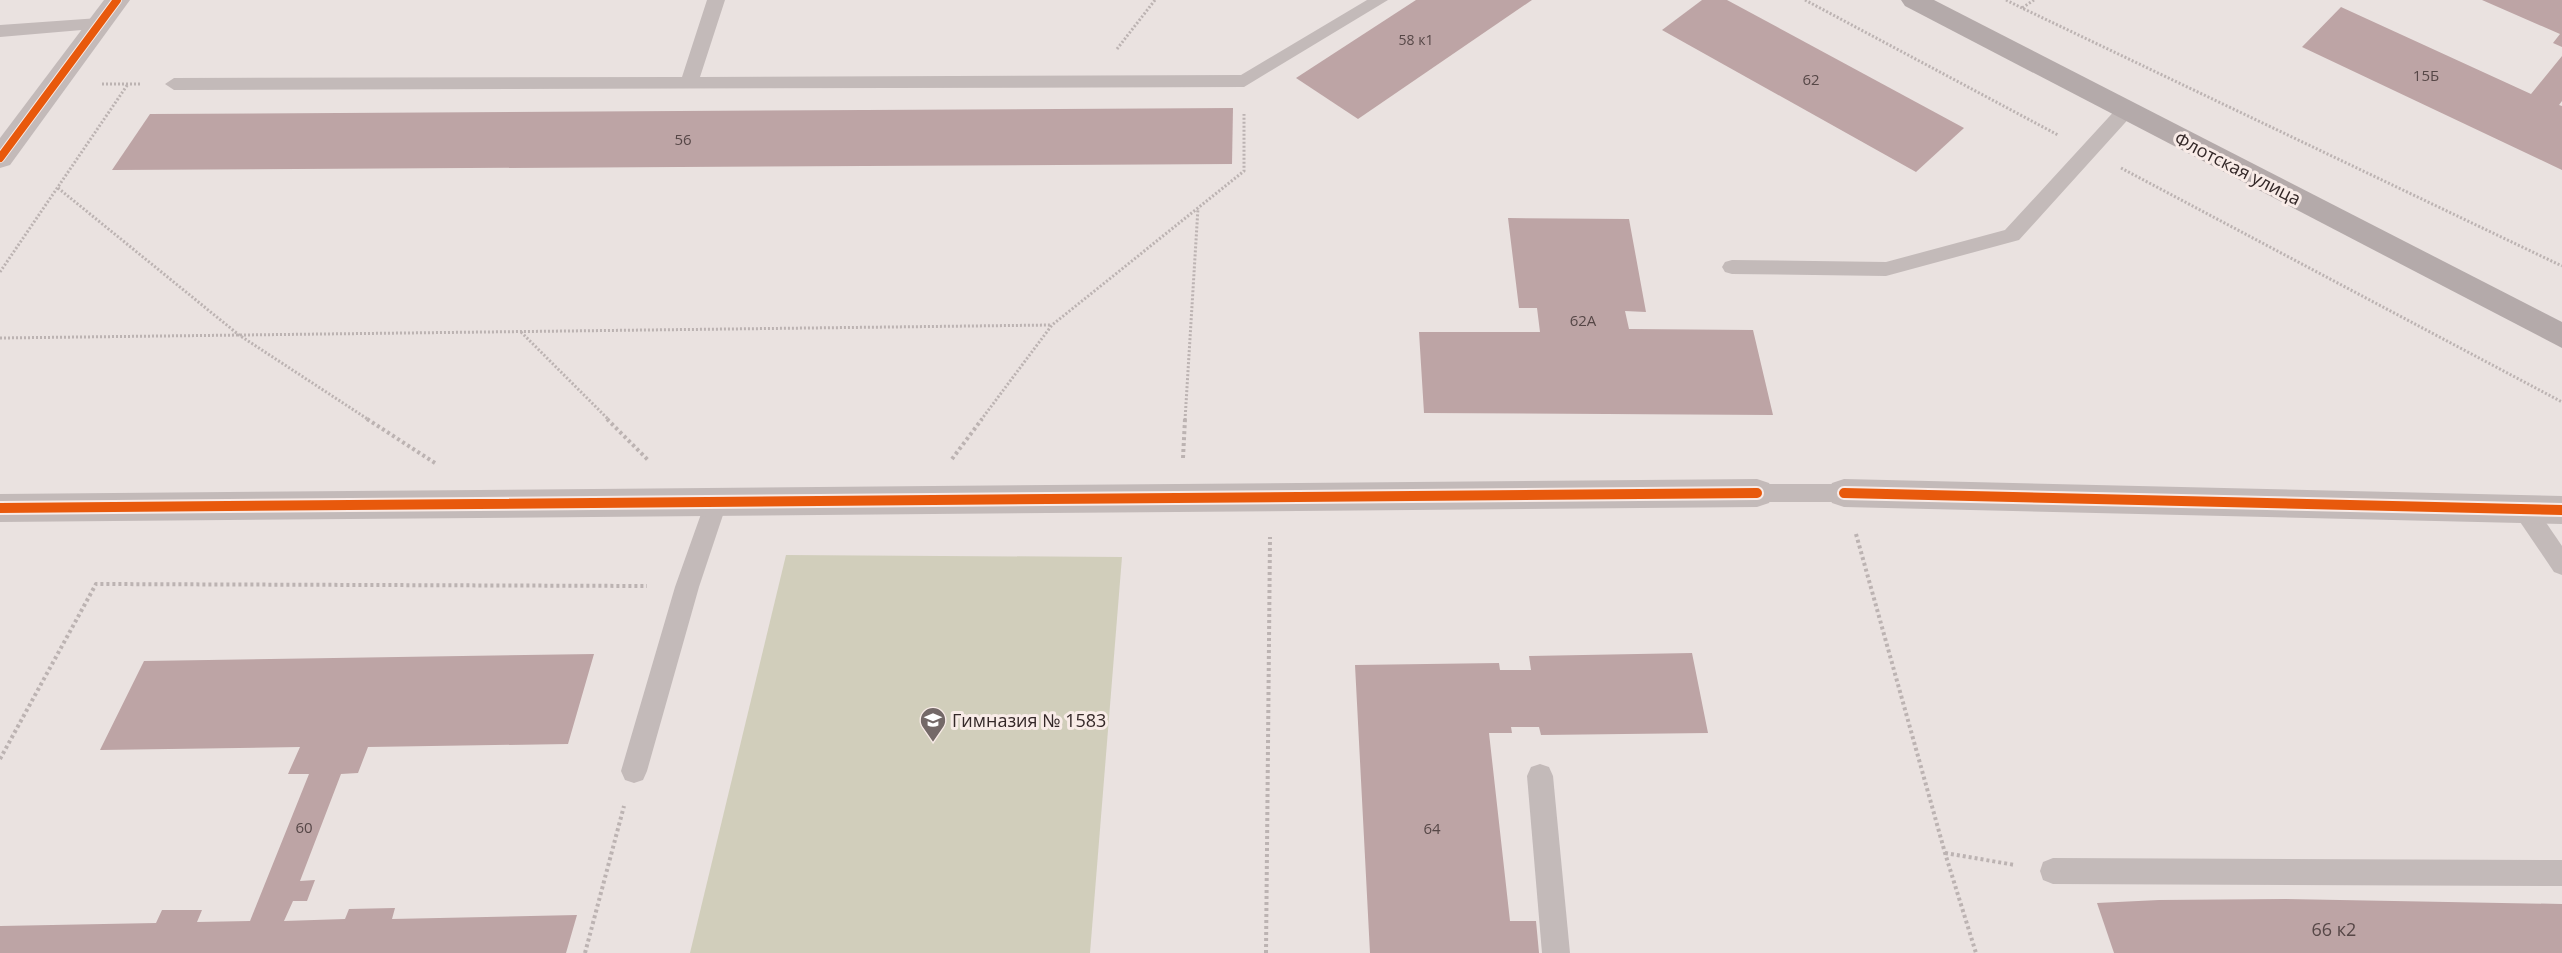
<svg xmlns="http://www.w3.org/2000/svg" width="2562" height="953" font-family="'Open Sans',sans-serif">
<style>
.green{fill:#d1cebb}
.building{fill:#bda4a5}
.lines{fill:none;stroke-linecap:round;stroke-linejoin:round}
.path-far1{stroke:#bcb3b2;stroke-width:3;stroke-dasharray:2 2;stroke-linecap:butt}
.path{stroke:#bcb3b2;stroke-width:4;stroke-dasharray:3 3;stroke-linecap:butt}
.service{fill:#c3bab9;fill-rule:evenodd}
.minor{fill:#c3bab9;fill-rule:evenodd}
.secondary{fill:#b4aaaa;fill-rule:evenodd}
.cycleway-far1-casing{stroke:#f8ebe7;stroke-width:10}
.cycleway-casing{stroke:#f8ebe7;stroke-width:14}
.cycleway-far1{stroke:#e8590c;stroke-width:8}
.cycleway{stroke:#e8590c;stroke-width:10}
.labels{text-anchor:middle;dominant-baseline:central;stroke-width:6;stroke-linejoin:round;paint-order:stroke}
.far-number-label{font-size:14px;fill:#564747}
.number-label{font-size:15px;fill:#564747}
.street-label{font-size:18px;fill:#342828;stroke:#f8ebe7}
.poi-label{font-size:18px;fill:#342828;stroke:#f8ebe7;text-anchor:start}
.near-number-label{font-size:18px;fill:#564747}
</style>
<rect width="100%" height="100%" fill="#eae2e0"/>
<!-- green -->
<polygon class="green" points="786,555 1122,557 1090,953 690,953"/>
<!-- building -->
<g class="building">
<polygon points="1416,0 1532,0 1358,119 1296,78"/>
<polygon points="1702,0 1727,0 1964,128 1916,172 1662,30"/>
<polygon points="2482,0 2562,0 2562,47 2553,43 2560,34"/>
<polygon points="2341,7 2531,94 2562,56 2562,101 2559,105 2562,106 2562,170 2302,47"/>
<polygon points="1233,108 1232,164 112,170 150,114"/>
<polygon points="1508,218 1629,219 1646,312 1625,311 1629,329 1753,330 1773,415 1424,413 1419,332 1540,332 1537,308 1519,308"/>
<polygon points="1692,653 1708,733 1541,735 1539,727 1511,727 1512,733 1489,733 1510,921 1536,921 1539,953 1370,953 1355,665 1499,663 1500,670 1531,670 1529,656"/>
<polygon points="594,654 568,744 368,747 358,773 341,774 300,881 315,880 307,901 293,901 284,921 345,919 349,909 395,908 392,919 577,915 566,953 0,953 0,926 156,923 162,910 202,910 197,922 250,921 309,774 288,774 300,747 100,750 144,661"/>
<polygon points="2285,899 2562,904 2562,953 2114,953 2097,903 2159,900"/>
</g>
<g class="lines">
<!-- path-far1 -->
<g class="path-far1">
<polyline points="1805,0 2058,135"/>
<polyline points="2006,0 2022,8"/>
<polyline points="2034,0 2022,8 2562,266"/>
<polyline points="1117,49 1155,0"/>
<polyline points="102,84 140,84"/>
<polyline points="2121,168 2562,402"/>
<polyline points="58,188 239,335 369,420"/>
<polyline points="0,272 128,84"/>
<polyline points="521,332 609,420"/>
<polyline points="0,338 1052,325"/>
<polyline points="981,420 1052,325 1244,171 1244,114"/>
<polyline points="1185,420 1198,208"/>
</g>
<!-- path -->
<g class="path">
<polyline points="367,419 435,463"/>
<polyline points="607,419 649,461"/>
<polyline points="1183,458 1185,419"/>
<polyline points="952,459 982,419"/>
<polyline points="1856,534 1945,853 1976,953"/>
<polyline points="0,759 96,584 647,586"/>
<polyline points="1945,853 2015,865"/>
<polyline points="585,953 624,806"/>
<polyline points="1266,953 1270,537"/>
</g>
<!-- service -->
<g class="service">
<polygon points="707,0 725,0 700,77 1241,75 1367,0 1388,0 1244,87 174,90 165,84 174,78 682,77"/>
<polygon points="99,18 105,20 108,24 105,28 0,37 0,25"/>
<polygon points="2126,104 2133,106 2135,110 2133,114 2019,240 1886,276 1732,274 1725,272 1722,267 1725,262 1732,260 1886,262 2005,230 2119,106"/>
<polygon points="1757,484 1844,484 1852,486 1855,493 1852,500 1844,502 1757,502 1749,500 1746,493 1749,486"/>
<polygon points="717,491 725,493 728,500 699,587 647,771 643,780 634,783 625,780 621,771 675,587 706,500 709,493"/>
<polygon points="2524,499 2532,502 2562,546 2562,575 2554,572 2516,516 2513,509 2516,502"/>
<polygon points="1540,764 1549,767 1553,776 1570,953 1542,953 1527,776 1531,767"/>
<polygon points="2053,858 2562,860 2562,886 2053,884 2043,880 2040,871 2043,862"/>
</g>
<!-- minor -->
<g class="minor">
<polygon points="104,0 130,0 10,165 0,168 0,138"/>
<polygon points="1757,479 1769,483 1774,493 1769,503 1757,507 0,522 0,494"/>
<polygon points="1844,479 2562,496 2562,524 1844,507 1832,503 1827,493 1832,483"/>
</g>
<!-- secondary -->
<polygon class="secondary" points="1901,0 1934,0 2562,322 2562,348 1905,6"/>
<!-- cycleway-far1 casing -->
<g class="cycleway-far1-casing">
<polyline id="cycleway-far1" points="0,158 117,0"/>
</g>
<!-- cycleway casing -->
<g class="cycleway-casing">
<g id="cycleway">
<polyline points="1844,493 2562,510"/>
<polyline points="0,508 1757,493"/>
</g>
</g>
<!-- cycleway-far1 -->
<use href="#cycleway-far1" class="cycleway-far1"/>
<!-- cycleway -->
<use href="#cycleway" class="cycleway"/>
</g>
<!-- icons -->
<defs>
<g id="school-pin" transform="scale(1.35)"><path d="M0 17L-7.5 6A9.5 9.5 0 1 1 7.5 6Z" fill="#746968" stroke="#f8ebe7"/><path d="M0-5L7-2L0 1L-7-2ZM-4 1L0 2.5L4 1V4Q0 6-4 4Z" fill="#fff"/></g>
</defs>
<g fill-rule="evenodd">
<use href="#school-pin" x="933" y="720"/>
</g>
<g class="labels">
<!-- far-number labels -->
<g class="far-number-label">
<text x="1416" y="39">58 к1</text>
</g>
<!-- number labels -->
<g class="number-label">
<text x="2426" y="75">15Б</text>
<text x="1811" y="79">62</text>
<text x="683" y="139">56</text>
<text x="1583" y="320">62А</text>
<text x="304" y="827">60</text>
<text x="1432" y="828">64</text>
</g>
<!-- street labels -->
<g class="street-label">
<text transform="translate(2238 168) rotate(27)">Флотская улица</text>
</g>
<!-- poi labels -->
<g class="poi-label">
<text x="952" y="720">Гимназия № 1583</text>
</g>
<!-- near-number labels -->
<g class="near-number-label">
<text x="2334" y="929">66 к2</text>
</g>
</g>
</svg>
